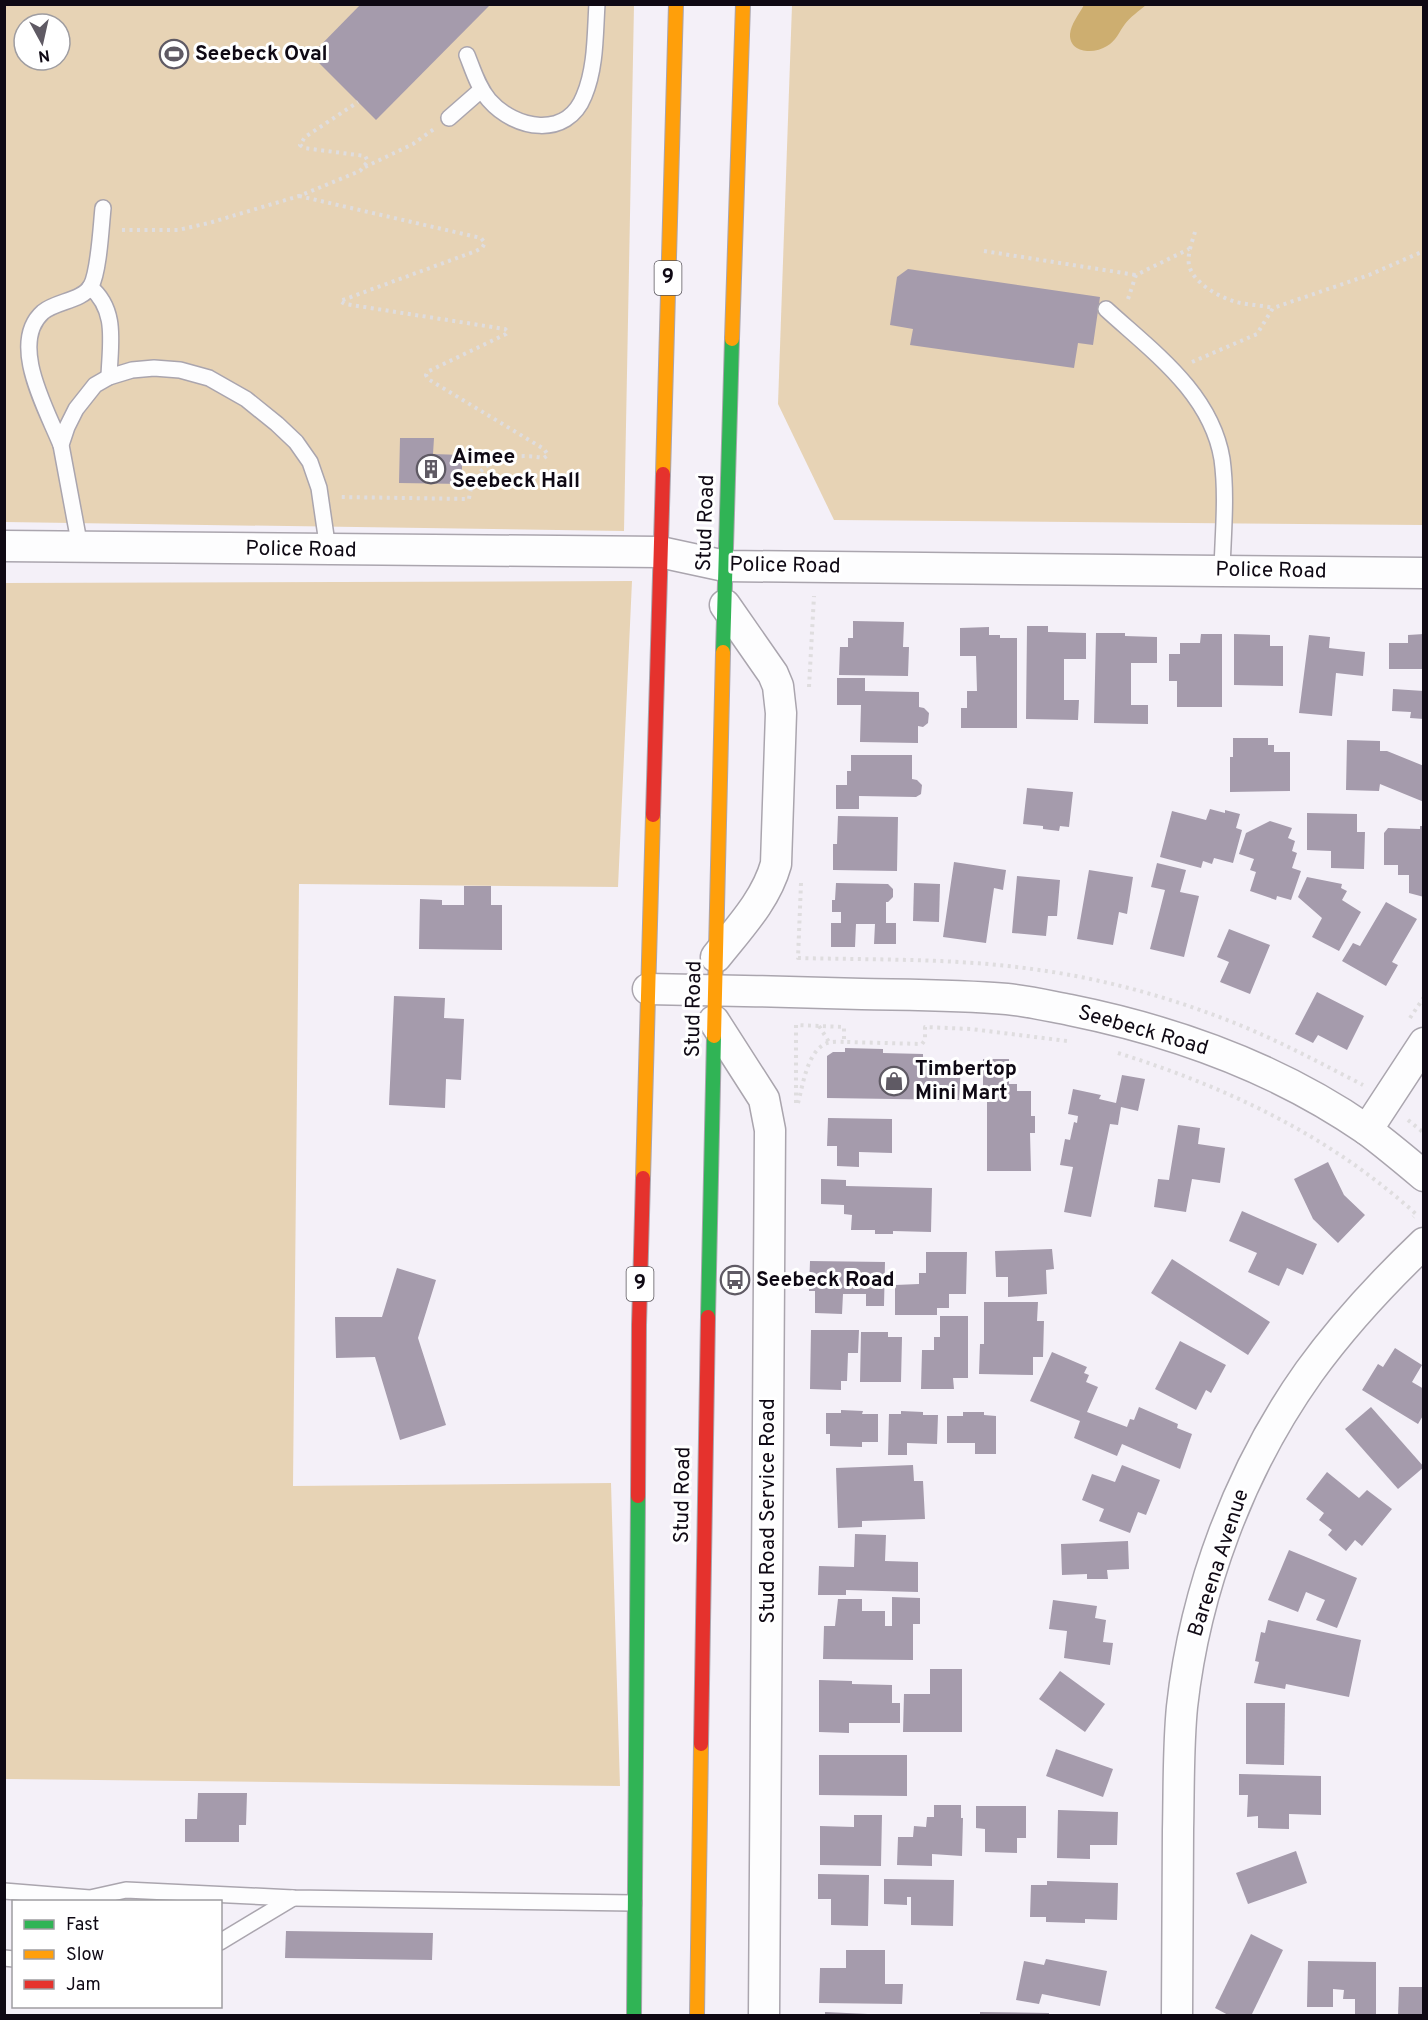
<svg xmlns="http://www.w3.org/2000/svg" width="1428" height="2020" font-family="Overpass,sans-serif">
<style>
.green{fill:#e7d3b5;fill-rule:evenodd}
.water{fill:#cdae70}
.building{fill:#a59bac}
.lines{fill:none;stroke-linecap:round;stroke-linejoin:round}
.lane-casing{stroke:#aaa5ae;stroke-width:18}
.street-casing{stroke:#aaa5ae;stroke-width:33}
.fast-casing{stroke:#aaa5ae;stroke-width:16}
.slow-casing{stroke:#aaa5ae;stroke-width:16}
.jam-casing{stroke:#aaa5ae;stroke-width:16}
.path{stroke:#dfdddf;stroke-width:4;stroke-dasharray:3 4.5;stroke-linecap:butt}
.lane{stroke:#fdfdfe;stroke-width:15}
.street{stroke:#fdfdfe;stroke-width:30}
.fast{stroke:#30b455;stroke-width:14}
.slow{stroke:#ff9f0a;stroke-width:14}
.jam{stroke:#e5322d;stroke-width:14}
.labels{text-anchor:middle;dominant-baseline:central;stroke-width:6;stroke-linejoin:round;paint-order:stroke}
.shield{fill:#fff;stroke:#57535a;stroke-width:1.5}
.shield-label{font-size:20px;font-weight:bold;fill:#0f0914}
.poi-label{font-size:21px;font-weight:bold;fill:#0f0914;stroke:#fff;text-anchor:start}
.street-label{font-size:21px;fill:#0f0914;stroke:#fff}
</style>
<rect width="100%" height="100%" fill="#f4f0f8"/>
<!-- green -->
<g class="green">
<path d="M5 5H634L624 531 5 522ZM24 24H60V60H24Z"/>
<polygon points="792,5 1423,5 1423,525 834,520 778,404"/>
<polygon points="632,581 618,887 299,884 293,1486 611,1483 620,1786 5,1779 5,583"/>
</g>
<!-- water -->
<path class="water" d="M1084 5V4L1146 5C1139 11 1130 17 1125 24 1119 32 1116 41 1107 46 1095 54 1069 54 1070 34 1071 24 1079 14 1084 5Z"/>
<!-- building -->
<g class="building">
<polygon points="361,4 488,4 489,6 376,120 311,55"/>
<polygon points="908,269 1100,297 1093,345 1078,343 1074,368 910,345 913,329 890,325 897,277"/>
<polygon points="400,438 434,438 433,454 462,455 462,484 399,483"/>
<polygon points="853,621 904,622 903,647 909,647 908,676 839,675 840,647 848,647 848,638 853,638"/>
<polygon points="1027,626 1048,626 1048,632 1086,633 1086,659 1064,659 1064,700 1079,700 1078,720 1026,719"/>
<polygon points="989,627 989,635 1000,635 1000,638 1017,638 1017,728 961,728 961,708 967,708 967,691 977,691 976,656 960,656 960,628"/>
<polygon points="1096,633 1125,633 1125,636 1157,637 1157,663 1131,663 1131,705 1148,705 1148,724 1094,723"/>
<polygon points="1201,634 1222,634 1222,707 1177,707 1177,681 1169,681 1169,654 1180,654 1180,643 1200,643"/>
<polygon points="1234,634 1270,635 1270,646 1283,646 1283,686 1234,685"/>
<polygon points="1424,634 1424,669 1389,669 1389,643 1408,643 1408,635"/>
<polygon points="1309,635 1330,637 1329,648 1365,652 1363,676 1336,673 1332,716 1299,713"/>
<polygon points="837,678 865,678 865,691 919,692 919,707 924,708 929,713 928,723 923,727 918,726 918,743 860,742 861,705 837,705"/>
<polygon points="1393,689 1424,691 1424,719 1410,718 1411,712 1392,711"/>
<polygon points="1233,738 1268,738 1268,745 1274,745 1274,752 1290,752 1290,791 1230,792 1230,757 1233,757"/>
<polygon points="1347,740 1380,741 1380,751 1387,751 1424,766 1424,802 1380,784 1379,791 1346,790"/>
<polygon points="851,755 912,755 912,779 917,780 922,785 921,794 916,797 859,796 859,809 836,809 836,785 847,785 847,771 851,771"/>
<polygon points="1027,788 1073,792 1069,827 1060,826 1059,831 1043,829 1043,826 1023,824"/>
<polygon points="1210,809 1225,813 1225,810 1240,814 1236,828 1242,830 1233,863 1214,858 1212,864 1203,861 1201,868 1160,857 1172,811 1206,820"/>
<polygon points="1307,813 1357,814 1357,832 1365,832 1364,869 1331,868 1331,851 1307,850"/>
<polygon points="838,816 898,817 897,871 833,870 833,844 837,844"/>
<polygon points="1270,821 1292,828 1288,838 1295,841 1292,851 1297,853 1292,868 1301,871 1291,900 1277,896 1276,900 1250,891 1256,872 1250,870 1254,859 1239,854 1246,833"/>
<polygon points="1420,826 1424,826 1424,897 1409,893 1409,875 1398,875 1398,865 1384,865 1384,833 1388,828 1420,829"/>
<polygon points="954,862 1006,870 1003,890 994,888 986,943 943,937"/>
<polygon points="1157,863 1186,870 1180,892 1199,896 1184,957 1150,949 1165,890 1151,887"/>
<polygon points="1089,870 1133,877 1127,914 1119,912 1113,945 1077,939"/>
<polygon points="1017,876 1060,880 1057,916 1048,916 1046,936 1012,933"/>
<polygon points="1307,877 1342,884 1341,888 1347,891 1342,900 1361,912 1339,951 1312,937 1322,918 1298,897"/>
<polygon points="836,883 888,884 893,889 893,897 888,902 886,902 886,923 896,923 896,944 874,944 875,924 856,924 855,947 831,947 831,923 841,923 841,912 832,912 832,900 835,900"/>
<polygon points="914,883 940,884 939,922 913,921"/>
<polygon points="464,886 491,886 491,905 502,905 502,950 419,949 420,899 442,900 442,905 464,905"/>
<polygon points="1386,902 1417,919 1392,962 1398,965 1386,986 1342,961 1353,943 1360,946"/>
<polygon points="1229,929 1270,945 1250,994 1220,982 1229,962 1217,957"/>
<polygon points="1317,992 1364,1016 1347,1050 1318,1035 1313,1043 1295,1034"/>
<polygon points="394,996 445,998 444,1018 464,1019 461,1080 446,1079 445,1108 389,1105"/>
<polygon points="845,1048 883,1049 883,1053 923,1054 923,1063 961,1064 959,1100 827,1098 827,1056 833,1052 845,1052"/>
<polygon points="983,1059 1009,1059 1009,1084 1017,1084 1017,1091 1031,1091 1031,1116 1035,1116 1035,1133 1030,1133 1031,1171 987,1171 987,1086 983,1086"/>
<polygon points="1122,1075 1145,1079 1138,1111 1121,1107 1118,1125 1110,1124 1091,1217 1064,1212 1073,1167 1060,1165 1065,1139 1070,1140 1074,1122 1077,1123 1078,1116 1068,1114 1073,1089 1101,1095 1099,1099 1116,1103"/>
<polygon points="828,1118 892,1119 892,1153 859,1152 859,1167 837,1166 837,1146 827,1146"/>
<polygon points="1178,1125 1200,1128 1198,1144 1225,1148 1220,1183 1192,1179 1186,1212 1154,1207 1158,1179 1169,1180"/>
<polygon points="1328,1162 1344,1195 1365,1215 1338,1243 1313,1219 1294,1179"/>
<polygon points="821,1179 846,1180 846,1186 932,1188 931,1232 893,1231 893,1234 875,1234 875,1230 851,1230 852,1215 844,1214 844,1205 821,1204"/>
<polygon points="1242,1211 1317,1244 1303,1275 1287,1268 1279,1286 1248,1272 1257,1253 1229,1241"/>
<polygon points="1052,1249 1054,1269 1046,1270 1047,1294 1008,1297 1008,1277 996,1277 995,1251"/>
<polygon points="926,1252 967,1252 966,1294 949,1294 949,1308 937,1308 937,1315 895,1315 895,1285 919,1284 919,1273 926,1273"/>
<polygon points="1172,1259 1270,1322 1248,1355 1151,1293"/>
<polygon points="810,1261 885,1262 884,1306 866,1306 866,1294 843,1294 842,1314 815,1313 815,1291 809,1291"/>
<polygon points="397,1268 436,1280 418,1338 446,1425 400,1440 375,1357 336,1358 335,1317 382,1317"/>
<polygon points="984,1302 1038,1302 1037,1321 1044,1321 1043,1357 1033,1357 1033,1375 979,1374 980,1344 984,1344"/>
<polygon points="940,1316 968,1316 968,1378 953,1378 954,1389 921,1389 922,1350 934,1350 934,1337 940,1337"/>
<polygon points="811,1330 859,1330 858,1353 848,1353 847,1381 841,1381 841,1390 810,1389"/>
<polygon points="861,1332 888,1332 888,1337 902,1337 901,1382 860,1382"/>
<polygon points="1180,1341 1226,1365 1211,1393 1206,1390 1196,1410 1155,1389"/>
<polygon points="1395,1348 1422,1365 1412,1382 1424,1389 1424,1414 1418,1424 1362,1390 1378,1364 1383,1367"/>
<polygon points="1052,1352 1087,1367 1084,1373 1089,1375 1086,1382 1098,1387 1087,1412 1127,1427 1130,1419 1134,1420 1139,1407 1178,1424 1177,1428 1192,1434 1180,1469 1122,1444 1117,1456 1074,1438 1080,1421 1030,1401"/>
<polygon points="1371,1407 1424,1467 1398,1489 1345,1429"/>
<polygon points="841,1410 863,1411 862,1414 878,1414 878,1442 862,1442 862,1447 830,1446 830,1434 826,1434 826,1413 841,1413"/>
<polygon points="901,1411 923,1412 923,1415 938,1415 937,1444 907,1443 907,1455 888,1455 889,1414 901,1414"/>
<polygon points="963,1412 984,1412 984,1415 996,1416 996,1454 975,1454 975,1443 947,1443 947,1416 963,1416"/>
<polygon points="913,1465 914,1481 923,1481 925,1519 862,1521 862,1527 838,1528 836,1468"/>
<polygon points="1122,1465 1160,1480 1146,1515 1138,1512 1130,1533 1099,1521 1104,1509 1082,1500 1092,1474 1115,1482"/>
<polygon points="1327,1472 1359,1498 1367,1490 1392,1509 1362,1546 1355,1540 1346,1551 1328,1535 1332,1530 1319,1520 1324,1513 1306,1499"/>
<polygon points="855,1534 886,1535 885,1561 918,1562 918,1592 846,1590 846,1595 818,1595 819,1566 854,1567"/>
<polygon points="1128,1541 1129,1569 1107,1570 1108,1579 1087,1579 1087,1574 1062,1575 1061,1544"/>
<polygon points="1289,1550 1357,1578 1337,1628 1316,1620 1325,1600 1306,1592 1298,1612 1268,1600"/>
<polygon points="892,1597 920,1598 920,1624 913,1624 913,1660 823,1659 824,1626 835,1626 838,1599 862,1599 862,1611 885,1611 885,1626 892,1626"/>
<polygon points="1053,1600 1097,1606 1095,1618 1106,1620 1103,1642 1113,1643 1110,1665 1064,1658 1067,1631 1049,1629"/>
<polygon points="1268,1620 1361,1640 1349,1697 1286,1684 1285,1689 1254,1683 1259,1662 1255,1661 1261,1632 1265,1633"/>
<polygon points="930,1669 962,1669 962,1732 903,1732 904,1694 930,1694"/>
<polygon points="1060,1671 1105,1704 1085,1732 1039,1699"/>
<polygon points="819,1680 852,1681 852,1684 892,1685 892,1703 900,1703 900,1723 849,1723 849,1733 819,1732"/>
<polygon points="1246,1703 1285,1703 1284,1765 1246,1764"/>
<polygon points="1056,1749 1113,1769 1103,1797 1046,1776"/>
<polygon points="819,1755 907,1755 907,1796 819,1795"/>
<polygon points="1239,1774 1321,1776 1321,1815 1289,1814 1289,1829 1258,1828 1258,1816 1247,1817 1248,1795 1239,1795"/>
<polygon points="198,1793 247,1793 246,1825 239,1825 239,1842 185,1842 185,1819 197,1819"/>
<polygon points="934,1805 961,1805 961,1818 963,1818 962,1856 932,1854 932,1866 897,1865 898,1837 913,1837 914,1826 926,1827 927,1817 934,1817"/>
<polygon points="976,1806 1026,1806 1026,1838 1017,1838 1017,1853 985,1852 985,1829 976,1828"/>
<polygon points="1058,1810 1118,1812 1117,1845 1090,1845 1090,1859 1057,1858"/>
<polygon points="854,1815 882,1815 881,1866 820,1865 820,1826 854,1827"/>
<polygon points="1296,1851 1307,1883 1248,1904 1236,1873"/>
<polygon points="818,1874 869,1875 868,1926 831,1925 831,1899 818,1899"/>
<polygon points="884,1879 954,1880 953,1926 911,1925 911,1897 907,1897 907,1905 884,1904"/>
<polygon points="1047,1881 1118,1883 1117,1920 1085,1919 1085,1923 1046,1922 1046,1917 1030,1917 1031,1885 1047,1885"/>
<polygon points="286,1931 433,1933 432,1960 285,1958"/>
<polygon points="1251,1934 1283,1950 1251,2016 1230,2016 1215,2008"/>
<polygon points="846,1950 885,1950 885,1984 903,1984 902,2004 819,2003 820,1968 846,1968"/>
<polygon points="1046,1959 1107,1971 1100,2006 1042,1994 1039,2004 1016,2000 1024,1961 1044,1965"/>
<polygon points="1308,1961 1376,1962 1376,2016 1355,2016 1355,1999 1343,1999 1344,1990 1333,1989 1333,2007 1307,2007"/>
<polygon points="1399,1987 1424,1987 1424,2016 1398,2016"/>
<polygon points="825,2012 868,2014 868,2016 825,2016"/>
<polygon points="980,2012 1049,2013 1049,2016 980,2016"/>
</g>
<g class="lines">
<!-- lane casing -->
<g class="lane-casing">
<g id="lane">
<path d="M467 55C473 70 478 87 489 100 515 130 567 139 584 96 596 68 595 34 597 4"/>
<polyline points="449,118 481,90"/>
<path d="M90 287C118 310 110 344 109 377"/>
<path d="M1106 309C1153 352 1211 393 1222 459 1227 495 1223 534 1222 570"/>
<path d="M61 445C47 410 8 343 43 312 56 301 82 301 91 286 99 271 101 227 103 208"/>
<polyline points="80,547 61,445 67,427 76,409 95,385 109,377 132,370 154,368 180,370 209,378 246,399 277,424 296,442 310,462 319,488 328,550"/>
<polyline points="4,1891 90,1898 126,1890 293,1898 634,1903"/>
<polyline points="220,1942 293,1898"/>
<polyline points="4,1958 14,1959"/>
</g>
</g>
<!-- street casing -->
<g class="street-casing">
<g id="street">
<polyline points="4,546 660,552 725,566 1424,573"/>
<path d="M716 957C739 928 766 900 776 864L781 713 778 686 773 674 725 605"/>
<path d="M648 989C719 990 791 992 862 994 910 995 959 995 1007 999 1028 1001 1049 1006 1070 1010 1174 1031 1279 1069 1367 1130 1386 1144 1405 1160 1424 1176"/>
<polyline points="714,1021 764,1099 770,1130 764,2016"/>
<polyline points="1367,1130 1424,1043"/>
<path d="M1177 2016C1177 1954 1178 1892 1178 1830 1179 1789 1178 1748 1182 1707 1195 1589 1240 1469 1309 1372 1343 1325 1382 1283 1424 1243"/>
</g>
</g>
<!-- fast casing -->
<g class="fast-casing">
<g id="fast">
<polyline points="723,652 732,339"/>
<polyline points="708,1317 714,1036"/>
<polyline points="634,2016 638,1496"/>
</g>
</g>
<!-- slow casing -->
<g class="slow-casing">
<g id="slow">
<polyline points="732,339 743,4"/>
<polyline points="663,474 676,4"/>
<polyline points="714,1036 723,652"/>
<polyline points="643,1178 653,815"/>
<polyline points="697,2016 701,1744"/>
</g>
</g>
<!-- jam casing -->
<g class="jam-casing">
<g id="jam">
<polyline points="653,815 663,474"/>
<polyline points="638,1496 639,1325 643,1178"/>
<polyline points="701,1744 708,1317"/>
</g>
</g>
<!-- path -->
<g class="path">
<polyline points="365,167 413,144 434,129"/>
<path d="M299 196 481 238 485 243 482 248 476 251 340 301 345 304 505 329 508 332 506 334 429 371 426 375 428 379 544 449 548 455 544 458C511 452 473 459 469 499L340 497"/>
<polyline points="122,230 178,230 209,223 299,196 360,171 368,161 365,156 304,148 300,145 305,137 358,102"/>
<path d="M1195 232C1192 242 1187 255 1189 265 1193 283 1219 297 1236 302 1248 305 1261 305 1273 308"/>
<polyline points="984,251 1136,275"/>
<polyline points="1128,299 1136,275 1189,249"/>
<polyline points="1192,362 1257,334 1273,308 1369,275 1424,251"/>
<polyline points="809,687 814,596"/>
<path d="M801 883 798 958C878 960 959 958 1039 970 1113 980 1197 1005 1265 1036 1298 1051 1330 1068 1363 1085"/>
<polyline points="1410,1018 1424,997"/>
<polyline points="819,1026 829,1042"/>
<path d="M1118 1053C1229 1088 1330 1136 1416 1214L1413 1217"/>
<polyline points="796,1103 796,1025 844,1027 844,1039 847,1042 922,1044 925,1040 925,1027 971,1029 1067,1041"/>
<path d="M798 1103C803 1085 807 1051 827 1043 833 1041 841 1042 847 1042"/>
<polyline points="1408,1120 1424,1133"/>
</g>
<!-- lane -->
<use href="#lane" class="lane"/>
<!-- street -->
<use href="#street" class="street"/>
<!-- fast -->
<use href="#fast" class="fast"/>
<!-- slow -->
<use href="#slow" class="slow"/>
<!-- jam -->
<use href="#jam" class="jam"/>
</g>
<!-- icons -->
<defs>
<g id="stadium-ring" transform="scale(1.5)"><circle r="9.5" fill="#fff" stroke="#5f5a64" stroke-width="1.5"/><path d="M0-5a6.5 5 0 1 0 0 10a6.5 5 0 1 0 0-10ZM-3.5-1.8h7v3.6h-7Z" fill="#5f5a64"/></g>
<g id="building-ring" transform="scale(1.5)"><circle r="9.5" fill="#fff" stroke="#5f5a64" stroke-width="1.5"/><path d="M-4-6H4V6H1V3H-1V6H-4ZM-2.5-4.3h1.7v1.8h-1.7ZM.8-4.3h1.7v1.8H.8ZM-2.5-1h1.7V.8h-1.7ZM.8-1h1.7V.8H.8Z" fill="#5f5a64"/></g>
<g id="shop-ring" transform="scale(1.5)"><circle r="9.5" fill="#fff" stroke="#5f5a64" stroke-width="1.5"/><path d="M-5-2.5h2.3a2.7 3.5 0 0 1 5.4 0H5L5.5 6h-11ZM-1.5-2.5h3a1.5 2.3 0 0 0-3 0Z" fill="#5f5a64"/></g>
<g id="bus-ring" transform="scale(1.5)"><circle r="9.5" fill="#fff" stroke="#5f5a64" stroke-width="1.5"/><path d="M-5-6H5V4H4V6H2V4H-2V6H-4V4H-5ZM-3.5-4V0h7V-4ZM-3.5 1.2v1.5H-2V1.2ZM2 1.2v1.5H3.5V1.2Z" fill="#5f5a64"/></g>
</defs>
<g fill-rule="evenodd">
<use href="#stadium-ring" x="174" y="54"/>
<use href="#building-ring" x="431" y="469"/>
<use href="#shop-ring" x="894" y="1081"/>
<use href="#bus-ring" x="735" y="1280"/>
</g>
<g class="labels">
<!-- shield labels -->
<g class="shield">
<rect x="654.5" y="261" width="27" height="34" rx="4.5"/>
<rect x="626.5" y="1267" width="27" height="34" rx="4.5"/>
</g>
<g class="shield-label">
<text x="668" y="278">9</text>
<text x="640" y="1284">9</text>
</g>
<!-- poi labels -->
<g class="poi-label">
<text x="195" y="54">Seebeck Oval</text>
<text x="452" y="457">Aimee<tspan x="452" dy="24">Seebeck Hall</tspan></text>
<text x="915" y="1069">Timbertop<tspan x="915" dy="24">Mini Mart</tspan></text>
<text x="756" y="1280">Seebeck Road</text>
</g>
<!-- street labels -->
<g class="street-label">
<text transform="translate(706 523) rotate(-88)">Stud Road</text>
<text transform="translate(301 550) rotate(1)">Police Road</text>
<text transform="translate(785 566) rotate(1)">Police Road</text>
<text transform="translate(1271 571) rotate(1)">Police Road</text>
<text transform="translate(694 1009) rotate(-89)">Stud Road</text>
<text transform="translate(1143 1031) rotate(16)">Seebeck Road</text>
<text transform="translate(683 1495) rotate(-89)">Stud Road</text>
<text transform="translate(768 1511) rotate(-90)">Stud Road Service Road</text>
<text transform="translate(1219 1563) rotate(-72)">Bareena Avenue</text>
</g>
</g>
<!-- border -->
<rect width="1428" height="2020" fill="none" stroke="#0f0914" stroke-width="12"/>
<!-- legend -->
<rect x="12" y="1900" width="210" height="108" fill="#ffffff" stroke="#9f9da1" stroke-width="1.5"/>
<rect x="24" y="1920" width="30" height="9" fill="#30b455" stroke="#9f9da1" stroke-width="1.5"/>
<text x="66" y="1930" font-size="18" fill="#0f0914">Fast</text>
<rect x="24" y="1950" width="30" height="9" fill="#ff9f0a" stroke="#9f9da1" stroke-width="1.5"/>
<text x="66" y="1960" font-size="18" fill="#0f0914">Slow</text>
<rect x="24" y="1980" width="30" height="9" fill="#e5322d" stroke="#9f9da1" stroke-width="1.5"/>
<text x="66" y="1990" font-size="18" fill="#0f0914">Jam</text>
<!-- north arrow -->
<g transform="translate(42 42) rotate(172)"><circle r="28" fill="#ffffff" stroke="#9f9da1" stroke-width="1.5"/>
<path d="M0-4.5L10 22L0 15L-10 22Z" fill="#5f5a64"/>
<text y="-9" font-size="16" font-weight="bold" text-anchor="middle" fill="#0f0914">N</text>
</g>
</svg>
